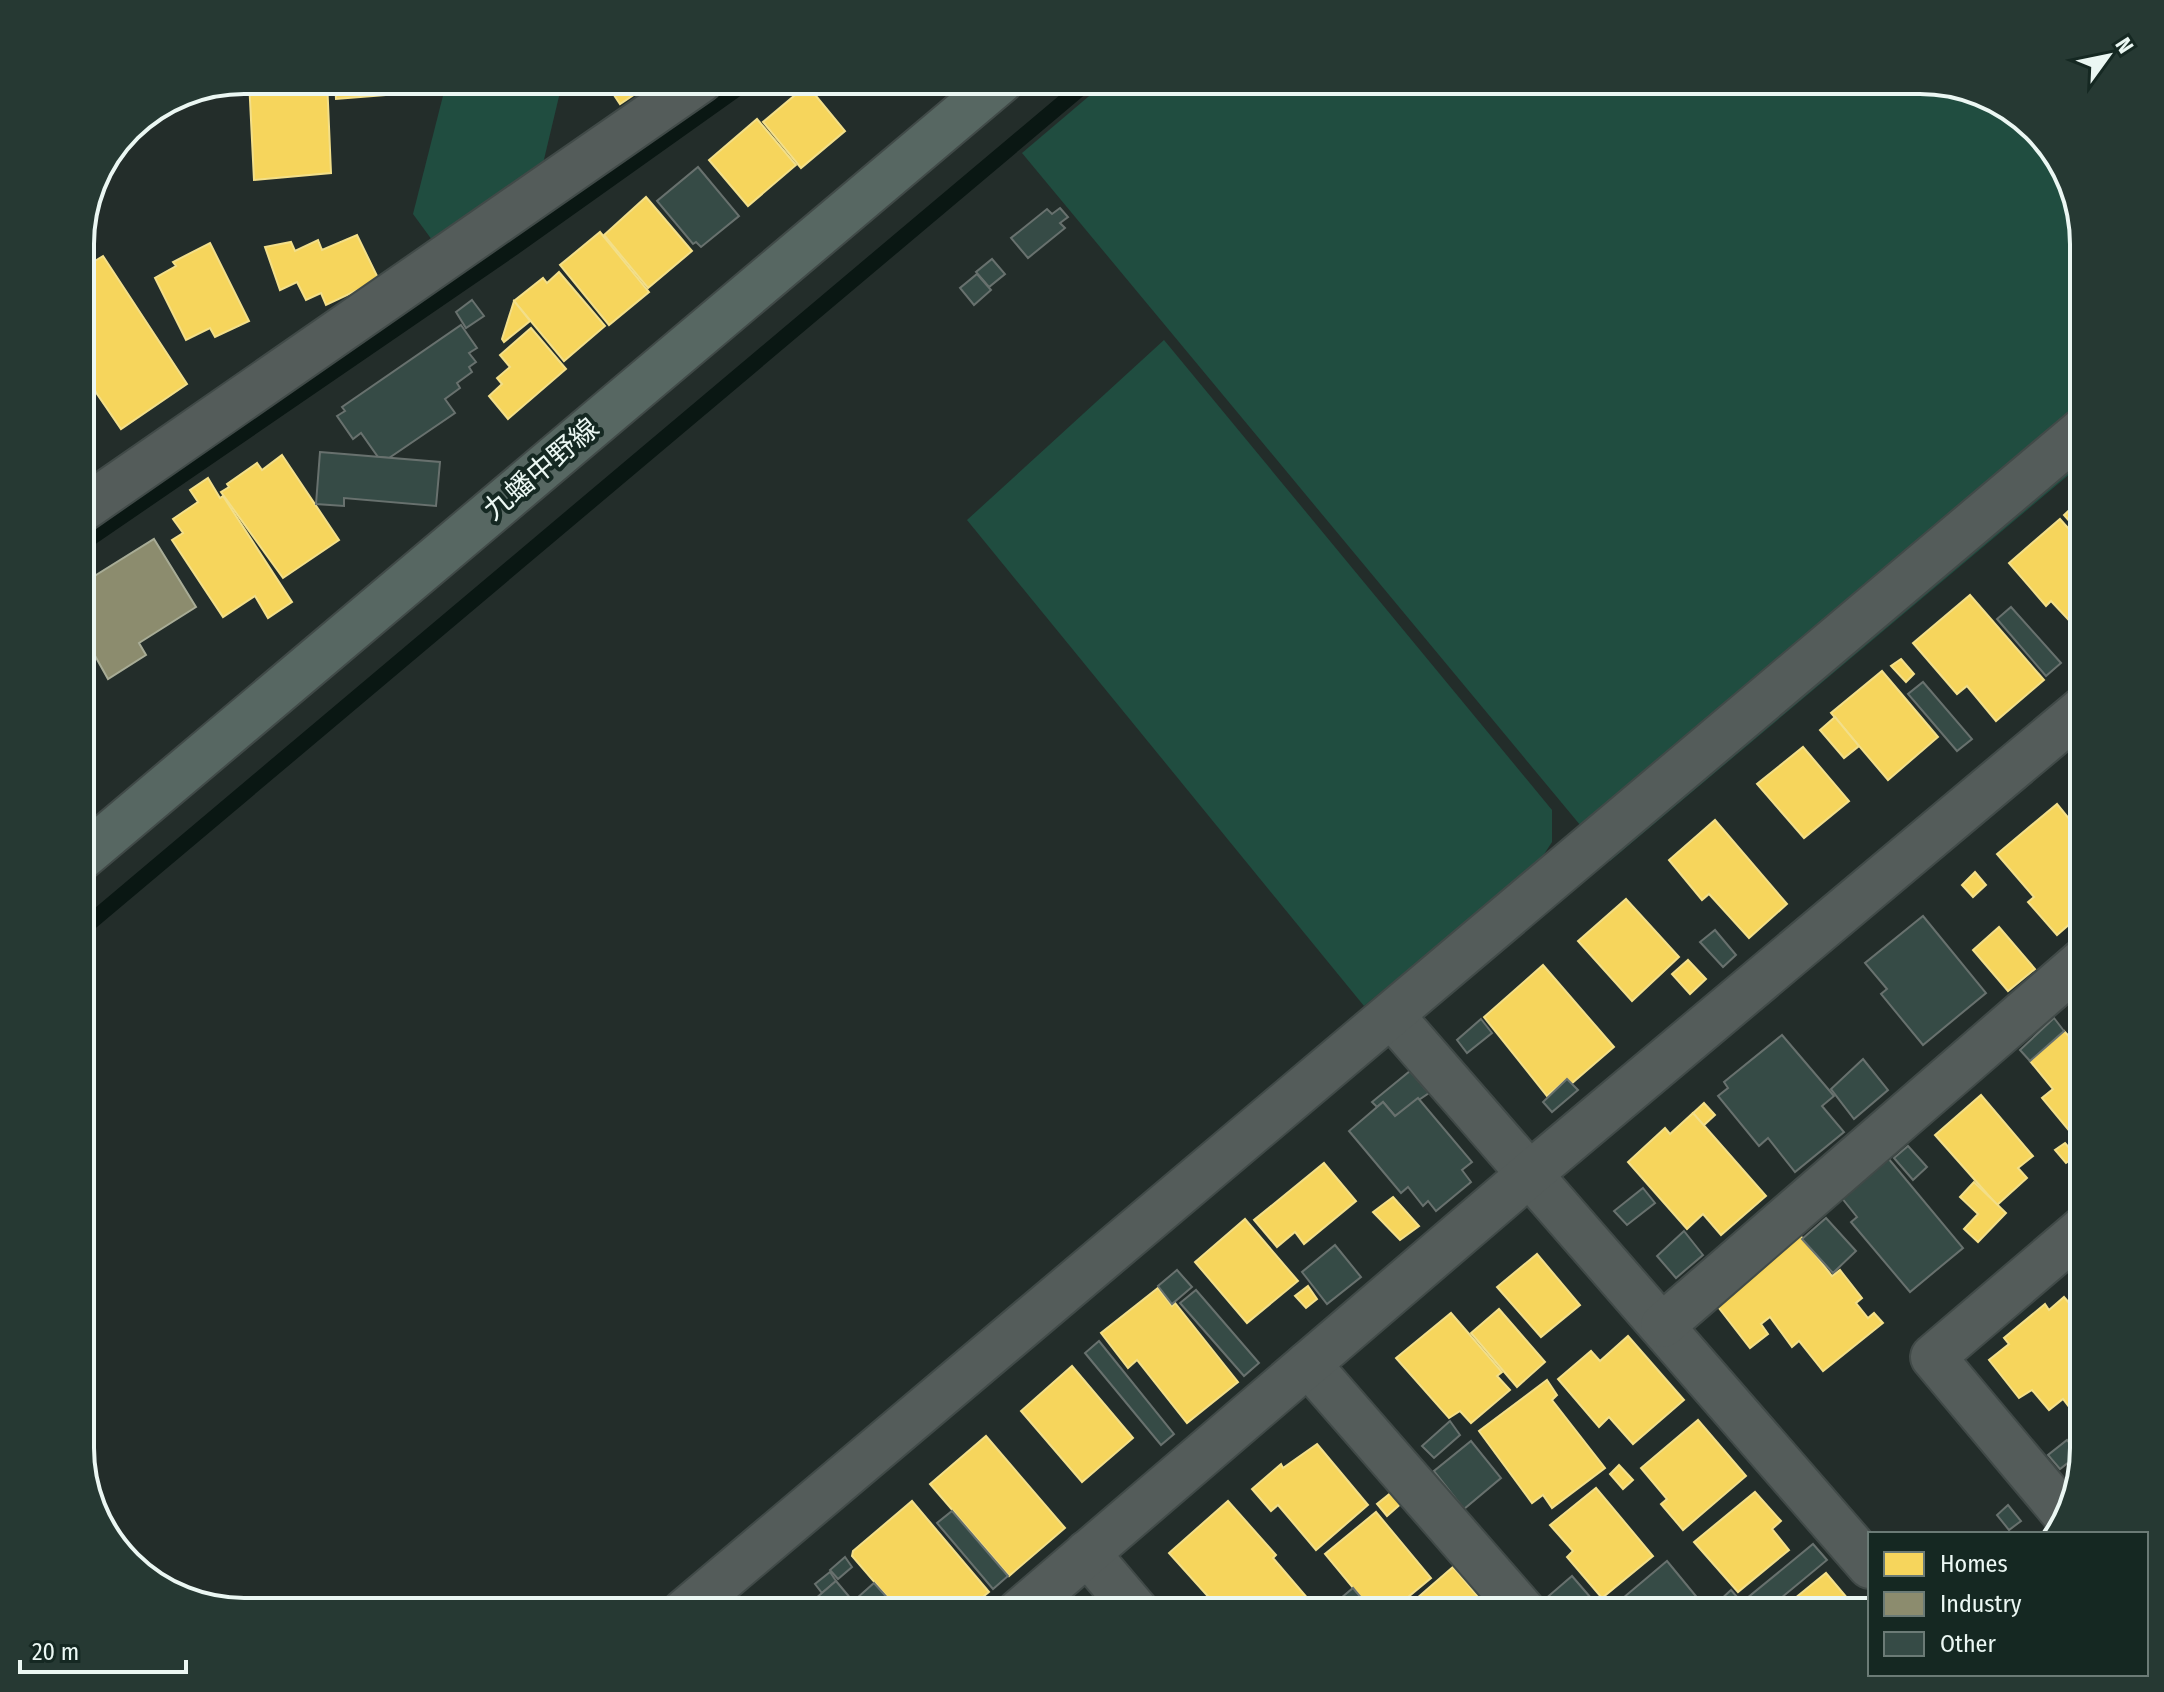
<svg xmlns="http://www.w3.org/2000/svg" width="2164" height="1692" font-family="'Fira Sans Condensed','Noto Sans JP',sans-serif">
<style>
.green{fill:#204d40}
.homes{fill:#f6d55c;stroke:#f3df89;stroke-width:2}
.industry{fill:#8c8c6e;stroke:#a8ac96;stroke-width:2}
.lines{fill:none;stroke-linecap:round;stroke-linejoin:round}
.stream{stroke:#0a1713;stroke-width:16}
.building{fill:#364b46;stroke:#68716e;stroke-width:2}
.minor-casing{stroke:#414a48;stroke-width:48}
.major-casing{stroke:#414a48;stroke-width:48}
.minor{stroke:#545c5a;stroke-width:44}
.major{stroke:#576762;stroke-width:44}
.labels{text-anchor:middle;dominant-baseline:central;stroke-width:8;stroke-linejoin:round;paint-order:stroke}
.street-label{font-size:28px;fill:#ebf7f3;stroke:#152822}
.rim{fill:none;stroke:#ebf7f3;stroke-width:4}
</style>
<rect width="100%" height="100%" fill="#232d2a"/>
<!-- green -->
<g class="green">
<polygon points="447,80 538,80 561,88 541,172 432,240 413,214"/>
<polygon points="1108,80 1920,80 2020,114 2067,172 2084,244 2084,462 1610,861 1022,153"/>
<polygon points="1164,340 1552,810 1552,842 1539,862 1364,1006 967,520"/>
</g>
<!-- homes -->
<g class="homes">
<polygon points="249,80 327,80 331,173 254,180"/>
<polygon points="335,80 385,80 385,95 336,99"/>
<polygon points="604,80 656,80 620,104"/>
<polygon points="807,85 845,131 801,168 763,122"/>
<polygon points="757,119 796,165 748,206 709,160"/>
<polygon points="646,197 692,251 648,288 604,235"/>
<polygon points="600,232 649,292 609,325 560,265"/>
<polygon points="357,235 379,280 326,305 321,293 306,300 297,282 280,290 265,247 291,242 295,251 318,240 322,250"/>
<polygon points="210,243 249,321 215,337 210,328 186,340 155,278 176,266 173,262"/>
<polygon points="103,256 187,384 121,429 80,369 83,350 80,270"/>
<polygon points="559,272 605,326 564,361 514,301 543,278 547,283"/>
<polygon points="514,301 530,321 504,342 502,339"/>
<polygon points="531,328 566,369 508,419 489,396 502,384 497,378 510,367 500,355"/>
<polygon points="282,455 339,540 283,578 221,492 229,487 227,484 257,463 262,470"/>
<polygon points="208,478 220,498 223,496 292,602 268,618 255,596 223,617 172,540 183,533 173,519 198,502 190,490"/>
<polygon points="2079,501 2084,506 2084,527 2079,532 2064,515"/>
<polygon points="2060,519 2084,546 2084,628 2080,632 2051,601 2046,606 2009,563"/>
<polygon points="1970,595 2044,680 1996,721 1967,686 1957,694 1913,643"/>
<polygon points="1901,659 1914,674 1906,682 1891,666"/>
<polygon points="1882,671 1938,737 1888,780 1831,713"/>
<polygon points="1835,717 1859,746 1844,758 1820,730"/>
<polygon points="1803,747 1849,801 1804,838 1757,784"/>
<polygon points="2057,804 2084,837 2084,922 2079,916 2057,935 2028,902 2034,897 1997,854"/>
<polygon points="1715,820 1787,904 1749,938 1709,894 1702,900 1669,860"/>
<polygon points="1975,872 1986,885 1973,897 1962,885"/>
<polygon points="1626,899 1679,957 1632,1001 1578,941"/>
<polygon points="1999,927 2035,969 2008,991 1973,950"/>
<polygon points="1688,960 1706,979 1690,994 1672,974"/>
<polygon points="1543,965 1614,1047 1571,1084 1567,1079 1547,1096 1484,1017"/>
<polygon points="2064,1031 2081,1049 2084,1046 2084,1124 2072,1134 2042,1098 2053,1089 2030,1061"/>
<polygon points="1981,1095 2033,1156 2018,1168 2027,1178 1997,1205 1935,1135"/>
<polygon points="1704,1103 1715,1115 1703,1126 1693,1113"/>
<polygon points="1693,1113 1766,1196 1721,1235 1703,1214 1687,1229 1628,1162 1665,1128 1670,1134"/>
<polygon points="2065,1143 2076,1156 2066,1163 2055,1150"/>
<polygon points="1324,1163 1356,1201 1304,1244 1295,1232 1277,1247 1254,1220"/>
<polygon points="1974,1182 2006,1213 1978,1242 1964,1229 1978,1214 1960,1197"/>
<polygon points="1393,1197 1419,1226 1400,1240 1373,1212"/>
<polygon points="1245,1219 1298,1281 1247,1323 1195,1262"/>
<polygon points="1800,1235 1832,1276 1840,1270 1862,1298 1856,1303 1868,1318 1874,1313 1883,1323 1823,1371 1799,1341 1792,1347 1770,1317 1761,1324 1768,1334 1750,1348 1715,1303"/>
<polygon points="1537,1254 1580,1305 1541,1337 1497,1287"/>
<polygon points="1308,1286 1317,1299 1306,1308 1295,1296"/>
<polygon points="1158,1288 1172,1306 1175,1303 1238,1382 1187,1423 1137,1360 1128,1368 1101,1333"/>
<polygon points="2064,1297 2084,1320 2084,1416 2079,1420 2063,1399 2049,1410 2032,1390 2019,1398 1989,1360 2009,1344 2004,1338 2045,1304 2049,1310"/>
<polygon points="1499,1309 1545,1362 1517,1387 1471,1333"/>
<polygon points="1451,1313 1502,1372 1497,1376 1510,1390 1471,1423 1460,1411 1449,1418 1396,1358"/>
<polygon points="1628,1336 1684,1400 1633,1444 1609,1417 1599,1427 1558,1379 1591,1351 1600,1361"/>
<polygon points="1072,1366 1133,1438 1082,1482 1021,1411"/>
<polygon points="1547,1380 1557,1395 1552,1400 1605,1468 1552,1508 1543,1495 1532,1503 1479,1431"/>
<polygon points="1698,1420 1746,1476 1683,1530 1661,1504 1667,1499 1641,1468"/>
<polygon points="986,1436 1065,1528 1009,1576 930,1484"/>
<polygon points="1317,1444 1368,1505 1316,1550 1278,1505 1271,1511 1252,1489 1281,1464 1283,1468"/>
<polygon points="1619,1465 1633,1480 1623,1489 1610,1474"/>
<polygon points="1596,1488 1653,1556 1602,1598 1567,1557 1573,1551 1550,1525"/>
<polygon points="1393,1491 1403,1502 1387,1516 1377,1504"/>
<polygon points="1755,1492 1781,1521 1772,1529 1789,1550 1738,1592 1694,1542"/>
<polygon points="912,1501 989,1592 965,1612 913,1612 908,1606 900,1612 852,1556 853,1551"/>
<polygon points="1228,1501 1276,1555 1273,1558 1316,1608 1311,1612 1222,1612 1169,1553"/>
<polygon points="1376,1512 1431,1578 1390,1612 1373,1612 1325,1554"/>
<polygon points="1453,1567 1491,1612 1401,1612"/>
<polygon points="1826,1573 1859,1612 1778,1612"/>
</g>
<!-- industry -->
<polygon class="industry" points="154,539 196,607 139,643 146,655 108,679 80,629 80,585"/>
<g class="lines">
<!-- stream -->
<g class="stream">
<polyline points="80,545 510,250 749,80"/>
<polyline points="80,931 1090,80"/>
</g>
</g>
<!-- building -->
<g class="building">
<polygon points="698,167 739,216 701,247 696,242 693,244 657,201"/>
<polygon points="1060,208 1068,217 1060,223 1065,228 1028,258 1011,238 1047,209 1052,214"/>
<polygon points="992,259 1005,274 989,287 976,272"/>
<polygon points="977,274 991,290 974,305 960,288"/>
<polygon points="472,300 484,316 466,328 456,312"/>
<polygon points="461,325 477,348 469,353 476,362 469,367 472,372 457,383 460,388 445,399 455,413 389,458 378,457 361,433 353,439 337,416 345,411 342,407"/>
<polygon points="320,452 440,462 436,506 344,498 344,506 316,504"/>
<polygon points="2011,607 2061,663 2046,676 1997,619"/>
<polygon points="1923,682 1972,739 1957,751 1908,694"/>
<polygon points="1923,916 1986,993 1923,1045 1881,994 1887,989 1865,963"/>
<polygon points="1715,930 1736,955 1723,967 1700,942"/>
<polygon points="2054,1018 2064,1031 2030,1061 2020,1050"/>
<polygon points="1481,1019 1492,1033 1467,1053 1457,1040"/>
<polygon points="1782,1035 1834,1096 1822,1106 1844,1132 1795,1172 1768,1138 1759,1146 1718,1096 1728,1088 1724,1082"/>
<polygon points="1863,1059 1888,1090 1854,1119 1831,1089"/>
<polygon points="1410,1071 1429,1093 1395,1116 1383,1102 1377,1107 1372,1102"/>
<polygon points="1567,1079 1578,1090 1552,1112 1543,1102"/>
<polygon points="1418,1098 1472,1162 1462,1170 1471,1182 1436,1211 1428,1201 1423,1206 1408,1187 1401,1193 1349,1131 1383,1102 1395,1116"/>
<polygon points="1908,1146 1927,1167 1913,1180 1894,1158"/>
<polygon points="1888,1158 1963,1248 1910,1292 1851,1222 1857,1217 1841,1197"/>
<polygon points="1643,1188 1655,1203 1627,1225 1614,1211"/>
<polygon points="1826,1218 1856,1251 1833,1273 1802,1239"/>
<polygon points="1684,1231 1703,1255 1676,1278 1657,1256"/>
<polygon points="1335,1245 1361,1277 1327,1304 1302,1272"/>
<polygon points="1177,1270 1192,1287 1172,1304 1158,1286"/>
<polygon points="1196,1290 1259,1363 1244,1376 1180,1303"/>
<polygon points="1099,1341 1174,1434 1161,1445 1085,1353"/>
<polygon points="1450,1421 1460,1435 1434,1458 1422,1446"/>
<polygon points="2067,1440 2079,1454 2060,1469 2048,1455"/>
<polygon points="1471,1441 1501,1478 1464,1509 1434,1471"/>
<polygon points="2008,1505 2021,1521 2009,1530 1997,1515"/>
<polygon points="952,1511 1008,1576 993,1589 937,1523"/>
<polygon points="1813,1544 1827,1560 1764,1612 1757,1612 1746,1599"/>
<polygon points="845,1557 852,1567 838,1579 830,1570"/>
<polygon points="1667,1561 1709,1612 1618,1612 1622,1609 1617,1603"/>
<polygon points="830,1572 836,1581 822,1593 815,1584"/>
<polygon points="1572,1576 1597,1605 1589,1612 1554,1612 1544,1600"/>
<polygon points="836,1581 862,1612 800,1612 822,1593"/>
<polygon points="874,1583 900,1612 870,1612 857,1598"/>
<polygon points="1353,1588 1373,1612 1343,1612 1335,1603"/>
<polygon points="1731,1590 1750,1612 1728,1612 1719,1601"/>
</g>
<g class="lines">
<!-- minor casing -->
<g class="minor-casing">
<g id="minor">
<polyline points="80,511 701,80"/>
<polyline points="1392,1016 1870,1566"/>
<polyline points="1663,1325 2084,960"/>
<polyline points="1308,1364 1524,1612"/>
<polyline points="2062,1511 1933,1357 2084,1228"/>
<polyline points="1087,1553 1137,1612"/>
<polyline points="684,1612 2084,429"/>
<polyline points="1019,1612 1532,1172 2084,708"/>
</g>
</g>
<!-- major casing -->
<g class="major-casing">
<polyline id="major" points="80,859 1002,80"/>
</g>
<!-- minor -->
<use href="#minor" class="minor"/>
<!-- major -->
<use href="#major" class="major"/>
</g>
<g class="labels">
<!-- street labels -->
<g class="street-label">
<text transform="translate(541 469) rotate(-40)">九蟠中野線</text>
</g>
</g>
<!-- crop -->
<path d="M0 0H2164V1692H0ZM244 94H1920A150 150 0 0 1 2070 244V1448A150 150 0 0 1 1920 1598H244A150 150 0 0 1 94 1448V244A150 150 0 0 1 244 94Z" fill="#263933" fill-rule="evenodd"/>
<path class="rim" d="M244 94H1920A150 150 0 0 1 2070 244V1448A150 150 0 0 1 1920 1598H244A150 150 0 0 1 94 1448V244A150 150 0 0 1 244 94Z"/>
<!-- legend -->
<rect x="1868" y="1532" width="280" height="144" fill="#152822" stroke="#6b7b76" stroke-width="2"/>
<rect x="1884" y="1552" width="40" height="24" fill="#f6d55c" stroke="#6b7b76" stroke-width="2"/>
<text x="1940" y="1572" font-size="24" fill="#ebf7f3">Homes</text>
<rect x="1884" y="1592" width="40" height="24" fill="#8c8c6e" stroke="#6b7b76" stroke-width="2"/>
<text x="1940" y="1612" font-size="24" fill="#ebf7f3">Industry</text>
<rect x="1884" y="1632" width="40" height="24" fill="#364b46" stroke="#6b7b76" stroke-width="2"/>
<text x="1940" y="1652" font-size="24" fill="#ebf7f3">Other</text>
<!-- north arrow -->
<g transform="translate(2108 56) rotate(57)" stroke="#152822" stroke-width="6" paint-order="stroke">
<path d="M0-6L14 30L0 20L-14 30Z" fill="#ebf7f3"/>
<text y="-12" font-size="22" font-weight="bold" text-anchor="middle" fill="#ebf7f3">N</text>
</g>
<!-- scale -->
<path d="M20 1660v12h166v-12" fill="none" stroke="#ebf7f3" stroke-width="4"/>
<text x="32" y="1660" font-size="24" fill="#ebf7f3" stroke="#152822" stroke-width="6" paint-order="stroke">20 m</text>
</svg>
